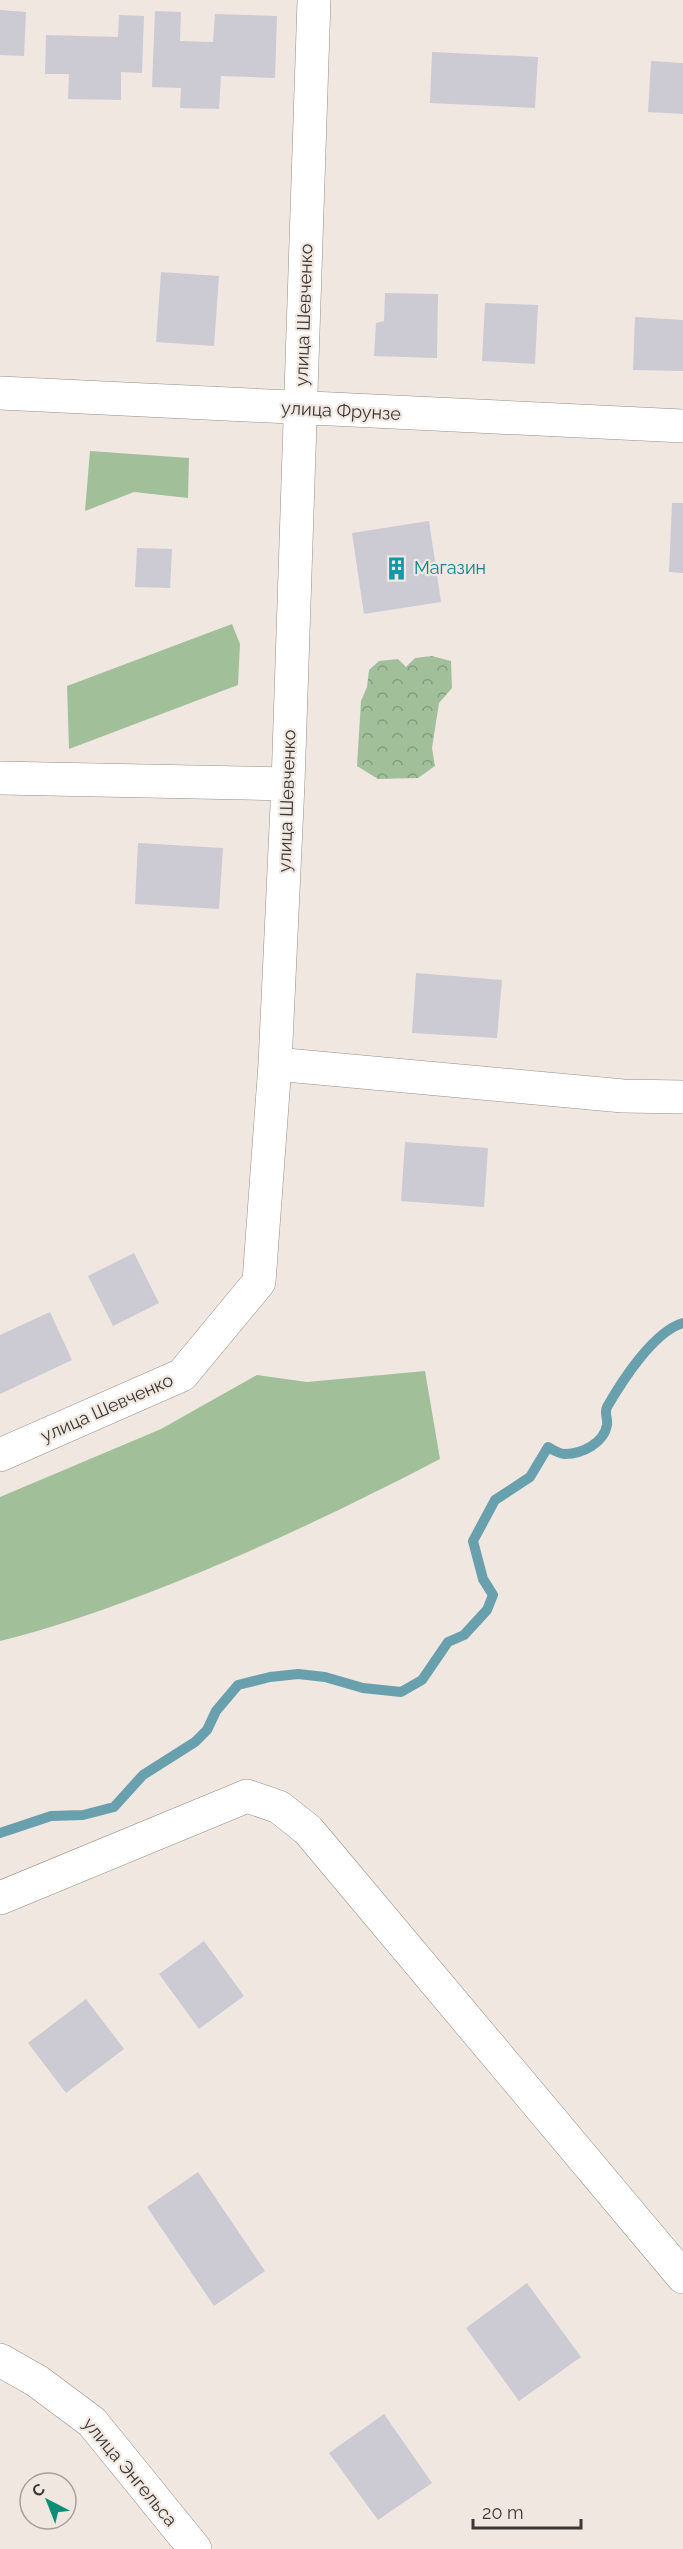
<svg xmlns="http://www.w3.org/2000/svg" width="683" height="2549" font-family="Raleway,sans-serif">
<style>
.forest{fill:url(#forest-crowns)}
.garden{fill:#a1c09a}
.lines{fill:none;stroke-linecap:round;stroke-linejoin:round}
.stream{stroke:#69a0ae;stroke-width:10}
.building{fill:#cccad3}
.minor-casing{stroke:#968e87;stroke-width:34}
.minor{stroke:#fff;stroke-width:33}
.labels{text-anchor:middle;stroke-width:4.5;stroke-linejoin:round;paint-order:stroke}
.street-label{font-size:18px;fill:#3a3734;stroke:#f0e7e0}
.culture-label{font-size:18px;fill:#0d838f;stroke:#f0e7e0;text-anchor:start}
</style>
<defs>
<pattern id="forest-crowns" width="20" height="18" patternUnits="userSpaceOnUse" patternTransform="scale(1.5)"><rect width="20" height="18" fill="#a1c09a"/><path d="M2 6a3 3 0 1 1 6 0M12 15a3 3 0 1 1 6 0" fill="none" stroke="#849d7e"/></pattern>
</defs>
<rect width="100%" height="100%" fill="#f0e7e0"/>
<path class="forest" d="M432,656L451,661L452,688L439,703L432,748L435,766L418,778L378,779L357,766L361,701L367,687L369,670L379,661L398,659L406,667L415,658Z"/>
<path class="garden" d="M90,451L189,458L188,498L134,492L85,511Z
M232,624L240,644L238,685L69,749L67,686Z
M425,1371L440,1459C344,1509 249,1554 148,1593C100,1611 50,1629 0,1641V1497L161,1429L257,1375L307,1382Z"/>
<g class="lines">
<path class="stream" d="M0,1833L51,1816L83,1815L114,1807L143,1775L195,1742L207,1730L216,1711L238,1685L270,1677L298,1674L325,1677L363,1688L401,1692L422,1680L448,1642L464,1635L487,1610L493,1595L483,1579L473,1541L495,1500L530,1477L548,1447C553,1450 560,1454 565,1454C582,1454 604,1443 607,1425C608,1418 604,1413 607,1407C622,1381 654,1331 683,1323"/>
</g>
<path class="building" d="M0,10L26,12L24,56L0,55Z
M155,11L181,12L180,41L213,42L215,14L277,16L275,78L221,76L219,109L180,108L181,88L152,87Z
M119,15L144,16L142,73L121,72V100L68,99L69,74H45L46,35L118,37Z
M432,52L538,57L535,108L430,103Z
M651,61L683,63V114L648,112Z
M161,272L219,276L214,346L156,342Z
M385,293L438,294L437,358L374,356L376,323L384,321Z
M485,303L538,305L535,364L482,361Z
M635,317L683,320V371L633,370Z
M672,503H683V573L669,572Z
M429,521L441,602L364,614L352,533Z
M137,548L172,549L170,588L135,587Z
M138,843L223,848L219,909L135,904Z
M416,973L502,980L497,1038L412,1033Z
M405,1142L488,1148L484,1207L401,1201Z
M134,1253L159,1303L113,1326L88,1276Z
M50,1312L72,1360L0,1394V1335Z
M204,1941L244,1996L199,2029L159,1974Z
M86,1999L124,2049L66,2093L28,2043Z
M198,2172L265,2271L214,2306L147,2207Z
M527,2283L581,2357L519,2401L466,2328Z
M384,2414L432,2483L378,2520L329,2453Z"/>
<g class="lines">
<defs>
<path id="minor" d="M0,393L683,426
M0,778L288,784
M275,1064L623,1096L683,1097
M0,1455L182,1375L259,1282L275,1064L288,784L314,0
M0,1898L247,1796L279,1807L308,1830L683,2277
M0,2360L37,2381L92,2422L195,2549"/>
</defs>
<use href="#minor" class="minor-casing"/>
<use href="#minor" class="minor"/>
</g>
<defs>
<symbol id="building-bare" viewBox="-9 -9 18 18"><path d="M-4-6H4V6H1V3H-1V6H-4ZM-2.5-4.3h1.7v1.8h-1.7ZM.8-4.3h1.7v1.8H.8ZM-2.5-1h1.7V.8h-1.7ZM.8-1h1.7V.8H.8Z" fill="#0f9aa8" stroke="#f0e7e0" stroke-width="2.5" paint-order="stroke"/></symbol>
</defs>
<g fill-rule="evenodd">
<use href="#building-bare" x="380" y="552" width="33" height="33"/>
</g>
<g class="labels">
<g class="street-label">
<text transform="translate(304 315) rotate(-88)" y="6">улица Шевченко</text>
<text transform="translate(341 411) rotate(3)" y="6">улица Фрунзе</text>
<text transform="translate(287 801) rotate(-88)" y="6">улица Шевченко</text>
<text transform="translate(107 1408) rotate(-24)" y="6">улица Шевченко</text>
<text transform="translate(130 2472) rotate(50)" y="6">улица Энгельса</text>
</g>
<g class="culture-label">
<text x="414" y="574">Магазин</text>
</g>
</g>
<g transform="translate(48 2501) rotate(318)"><circle r="28" fill="#f0e7e0" stroke="#a7a19b" stroke-width="1.5"/>
<path d="M0-4.5L10 22L0 15L-10 22Z" fill="#098f77"/>
<text y="-9" font-size="16" font-weight="bold" text-anchor="middle" fill="#3a3734">С</text>
</g>
<path d="M473 2519v9h108v-9" fill="none" stroke="#3a3734" stroke-width="3"/>
<text x="482" y="2519" font-size="18" fill="#3a3734" stroke="#f0e7e0" stroke-width="4.5" paint-order="stroke">20 m</text>
</svg>
